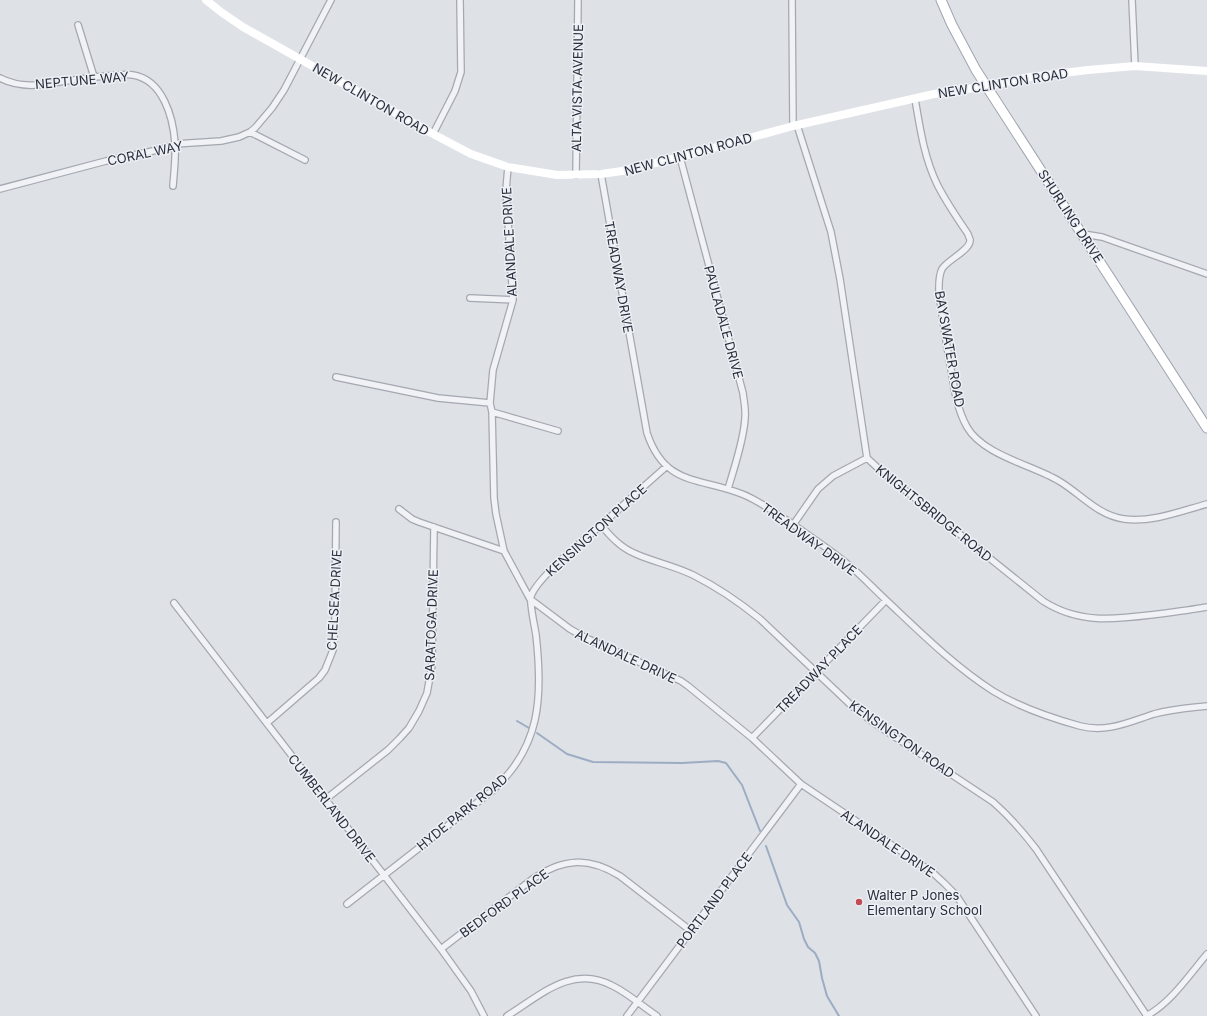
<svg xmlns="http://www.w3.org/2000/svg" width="1207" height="1016" font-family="Inter,sans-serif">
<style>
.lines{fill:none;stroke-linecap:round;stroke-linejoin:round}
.stream{stroke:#9cacc3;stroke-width:2}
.street-casing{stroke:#a4a8b0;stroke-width:8}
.primary-casing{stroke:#9fa5b1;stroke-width:11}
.street{stroke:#f1f2f5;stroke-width:5.5}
.secondary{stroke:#fff;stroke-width:8}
.primary{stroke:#fff;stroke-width:9}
.poi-dot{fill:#c14e57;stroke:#edf0f4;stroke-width:1.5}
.labels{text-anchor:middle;stroke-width:3;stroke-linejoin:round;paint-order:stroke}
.street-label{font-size:13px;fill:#292e3c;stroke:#edf0f4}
.poi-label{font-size:13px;fill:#292e3c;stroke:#edf0f4;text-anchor:start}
</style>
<rect width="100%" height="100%" fill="#dee1e6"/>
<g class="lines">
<path class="stream" d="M517,721L529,728
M537,733L567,754L593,762L682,763L718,761L726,763L742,785L760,831
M766,846L787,905L799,922L804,939L808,947L815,953L819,961L822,978L827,996L839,1016"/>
<defs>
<path id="street" d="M792,0L793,126
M1132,0L1135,66
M78,25L94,77
M0,78C21,89 43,85 66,81C83,78 100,76 118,75C122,75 128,74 133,75C163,80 173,117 175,143C176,157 174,172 173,186
M915,99C920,128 924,157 937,184C946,202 957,218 968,234C968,236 970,238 970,240C971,250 947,260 942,269C938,277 939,286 939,294C943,319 946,344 951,369C954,389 957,409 967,427C983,455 1032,465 1059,481C1081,494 1097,515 1124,519C1151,523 1181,511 1207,504
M797,125L831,232L840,279L867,458L880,470L1043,601C1080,625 1117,619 1159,614C1175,612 1191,610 1207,607
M250,132L305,160
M433,134L455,91L461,72L460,0
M680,157L743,393C744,402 746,410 745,418C744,440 734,468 728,489
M508,167L506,190L513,300L493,370L490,403L492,412L494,498L496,514L504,551L530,599L570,629L586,638L681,681L688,686L752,738L801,784L932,872L944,883L956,895L1036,1016
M601,174L647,433C665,487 700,477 742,494C760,501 775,513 791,523C811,537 832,551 850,566C863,577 874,589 887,601C920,632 954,666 993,691C1019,707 1051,718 1080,726C1107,733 1129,722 1154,714C1172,709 1189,708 1207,706
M576,175L578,0
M0,189L106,161L162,149L175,144L221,141L239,137L250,132L255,128L272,108L284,90L331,0
M1083,234L1102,237L1207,274
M470,298L513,300
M336,377L438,398L490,403
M492,412L558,431
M399,509L412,519L419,522L504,551
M601,525C611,537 621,548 636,554C654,562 675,566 693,575C717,587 739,602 760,619L853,707L877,725L993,802C1009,816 1023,832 1036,849L1147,1016
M793,525L818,489L833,476L867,458
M174,603L441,949L471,991L484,1016
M267,723L319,678L325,670L333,650L335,622L336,522
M752,738L886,600
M326,799L388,750L400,738L409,728L419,711L427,693L432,665L434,527
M347,904L492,791C541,747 543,697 536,635C535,628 529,601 531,596C538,577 582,541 599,527C621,507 644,486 667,466
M441,949L534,878C564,858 589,857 620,876L691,931
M507,1016C541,995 572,964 613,986C629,994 642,1006 657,1016
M627,1016L801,784
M1146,1016C1170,1004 1190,974 1207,954"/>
<path id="primary" d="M941,0L952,25L976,70L1207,428"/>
</defs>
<use href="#street" class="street-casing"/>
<use href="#primary" class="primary-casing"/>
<use href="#street" class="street"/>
<path class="secondary" d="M206,0L221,12L243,27L433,134L471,154L508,167L557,175L601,174L622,171L680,157L793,126L934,94L987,86L1030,77L1088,70L1135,66L1207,71"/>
<use href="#primary" class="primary"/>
</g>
<circle class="poi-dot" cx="859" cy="902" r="4"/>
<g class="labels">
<g class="street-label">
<text transform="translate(82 80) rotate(-5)" y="5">NEPTUNE WAY</text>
<text transform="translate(1003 83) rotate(-9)" y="5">NEW CLINTON ROAD</text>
<text transform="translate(577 88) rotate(-89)" y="5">ALTA VISTA AVENUE</text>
<text transform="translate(371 99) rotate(30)" y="5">NEW CLINTON ROAD</text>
<text transform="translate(145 153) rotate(-12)" y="5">CORAL WAY</text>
<text transform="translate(688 154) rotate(-15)" y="5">NEW CLINTON ROAD</text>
<text transform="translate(1071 216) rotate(57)" y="5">SHURLING DRIVE</text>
<text transform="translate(509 242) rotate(-93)" y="5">ALANDALE DRIVE</text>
<text transform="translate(619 277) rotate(80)" y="5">TREADWAY DRIVE</text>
<text transform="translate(724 322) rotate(75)" y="5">PAULADALE DRIVE</text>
<text transform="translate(950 349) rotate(80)" y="5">BAYSWATER ROAD</text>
<text transform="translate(934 513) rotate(39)" y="5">KNIGHTSBRIDGE ROAD</text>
<text transform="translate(596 530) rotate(-42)" y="5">KENSINGTON PLACE</text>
<text transform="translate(809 539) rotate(36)" y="5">TREADWAY DRIVE</text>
<text transform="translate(334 600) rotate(-87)" y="5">CHELSEA DRIVE</text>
<text transform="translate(431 625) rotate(-88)" y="5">SARATOGA DRIVE</text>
<text transform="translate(626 656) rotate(25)" y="5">ALANDALE DRIVE</text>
<text transform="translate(819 669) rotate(-46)" y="5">TREADWAY PLACE</text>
<text transform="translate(902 739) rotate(35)" y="5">KENSINGTON ROAD</text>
<text transform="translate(332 808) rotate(52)" y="5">CUMBERLAND DRIVE</text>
<text transform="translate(462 812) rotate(-39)" y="5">HYDE PARK ROAD</text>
<text transform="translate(888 843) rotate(34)" y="5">ALANDALE DRIVE</text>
<text transform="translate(714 900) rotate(-53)" y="5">PORTLAND PLACE</text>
<text transform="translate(504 903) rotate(-36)" y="5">BEDFORD PLACE</text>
</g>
<g class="poi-label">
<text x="867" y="900">Walter P Jones<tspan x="867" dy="15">Elementary School</tspan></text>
</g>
</g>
</svg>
